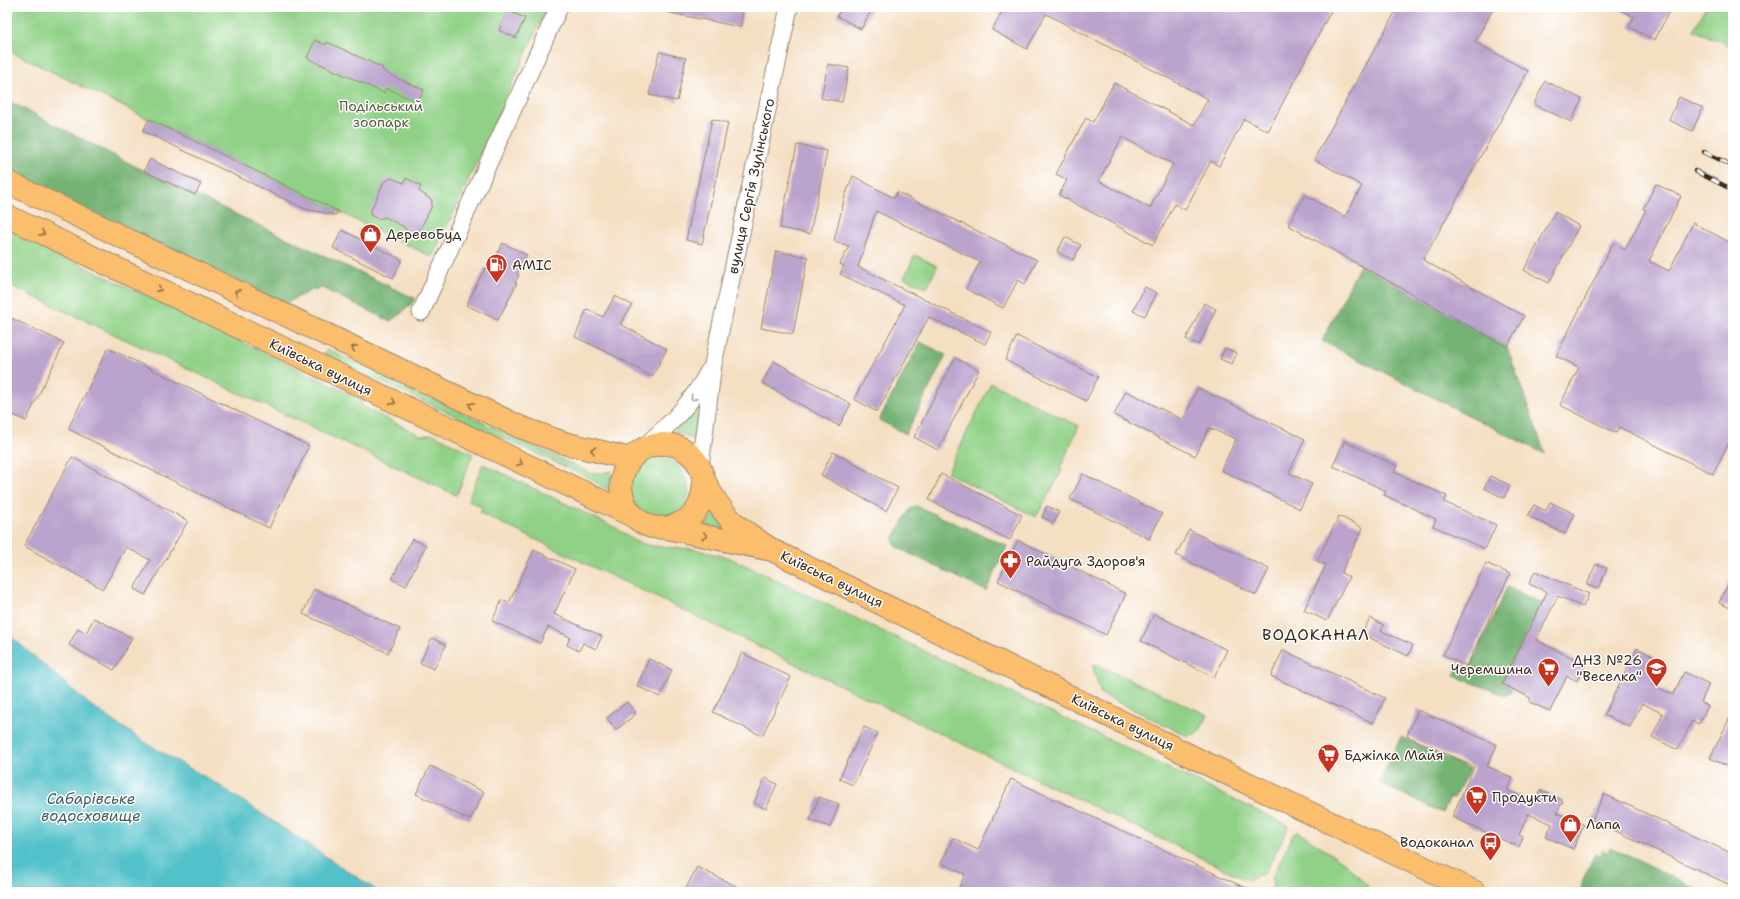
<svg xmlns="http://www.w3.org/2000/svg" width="1740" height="899" font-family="'Shantell Sans',sans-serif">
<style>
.green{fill:#91d187;stroke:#667e52}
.forest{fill:#74b374;stroke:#586e49}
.water{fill:#53c1c9;stroke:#477674}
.building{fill:#baa3cc;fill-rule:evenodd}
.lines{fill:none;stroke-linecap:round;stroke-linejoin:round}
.minor-casing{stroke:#988470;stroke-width:19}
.major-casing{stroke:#988470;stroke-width:24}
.minor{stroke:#fff;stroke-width:17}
.major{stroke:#fabe6d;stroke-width:22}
.rail-casing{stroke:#3b2a1e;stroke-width:4.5}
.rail{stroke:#fff;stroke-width:3;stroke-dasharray:9;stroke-linecap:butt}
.oneway{stroke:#916d42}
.oneway2{stroke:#a79f9a}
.labels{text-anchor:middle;stroke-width:3;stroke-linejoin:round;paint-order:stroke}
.park-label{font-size:14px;fill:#555c3e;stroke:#fff}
.street-label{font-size:14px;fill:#3b2a1e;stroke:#fff}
.poi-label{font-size:14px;fill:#3b2a1e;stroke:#fff;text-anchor:start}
.water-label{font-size:15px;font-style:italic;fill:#435f5a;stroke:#fff}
.quarter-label{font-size:16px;letter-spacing:1px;fill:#3b2a1e;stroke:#fff}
</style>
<rect width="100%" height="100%" fill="#fff"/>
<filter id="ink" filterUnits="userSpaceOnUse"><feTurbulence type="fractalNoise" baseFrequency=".025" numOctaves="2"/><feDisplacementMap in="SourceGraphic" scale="8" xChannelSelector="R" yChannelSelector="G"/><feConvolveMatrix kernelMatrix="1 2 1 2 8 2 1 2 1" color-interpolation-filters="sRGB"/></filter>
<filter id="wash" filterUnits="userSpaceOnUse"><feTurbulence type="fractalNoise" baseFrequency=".012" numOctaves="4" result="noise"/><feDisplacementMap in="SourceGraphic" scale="16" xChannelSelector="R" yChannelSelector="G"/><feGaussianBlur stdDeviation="0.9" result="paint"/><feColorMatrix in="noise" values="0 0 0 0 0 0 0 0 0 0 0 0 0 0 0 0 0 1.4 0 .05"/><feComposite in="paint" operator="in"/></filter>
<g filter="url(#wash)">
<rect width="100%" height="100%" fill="#f4dfc3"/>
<path class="green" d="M7,7H547L459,201L432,257L7,50Z
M1706,7H1733V47L1694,30Z
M7,229L359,398L363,407L422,436L433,434L473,454L458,492L456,495L7,284Z
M915,255L937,266L927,288L904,278Z
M326,350H329L593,474L612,471L610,491L589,478L326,356L325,353Z
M991,383L1079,426L1060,468L1062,471L1036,517L947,473Z
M705,401L697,441L675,431Z
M657,457C663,458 669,459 675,463C690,474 694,500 679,513C674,516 667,518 662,521L635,513L627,478L648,459Z
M483,464L618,529L634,541L651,546L694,549L730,558L1289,826L1265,873L1247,880L480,513L482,507L468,500Z
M714,513L733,533L704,527Z
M1095,664L1208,715L1199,732L1188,736L1101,694L1093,668Z
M1299,832L1345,863L1368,886L1366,892H1273L1272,878L1294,833Z"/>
<path class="forest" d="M7,100L144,171L416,299L402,313L390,321L322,288L312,290L284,304L7,171Z
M1360,265L1507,347L1545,454L1322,341Z
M920,342L946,355L906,434L879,420Z
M916,506L1007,546L986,591L896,547L893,539L910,509Z
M1507,587L1542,603L1502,684L1512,690L1505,695L1454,676L1459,665L1469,670Z
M1401,737L1470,769L1454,798L1450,797L1443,813L1379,783Z
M1610,847L1702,892H1584L1581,889L1583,879L1595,854L1600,857L1603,850L1607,853Z"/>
<path class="water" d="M7,633L90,705L149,745L217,784L379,892H16L7,886Z"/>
<g id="blocks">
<path class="building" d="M667,7H744L740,27L666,12Z
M841,7H873L861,29L837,16Z
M1004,7H1333L1268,131L1244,119L1219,166L1211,161L1185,210L1175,204L1153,245L1059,195L1067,180L1056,174L1086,118L1093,122L1114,83L1194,125L1208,99L1046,14L1027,49L992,30ZM1122,137L1173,164L1150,208L1099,181Z
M1398,7H1494L1475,42L1528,71L1423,260L1524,316L1507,347L1288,225L1305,195L1345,217L1362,186L1314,159Z
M1614,7H1671L1655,40L1629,27L1634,17Z
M508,11L525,18L516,38L499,30Z
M315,40L326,45L327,42L383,68L382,70L392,76L424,90L418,102L386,88L384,93L307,58Z
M659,52L686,58L677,101L649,95Z
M828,64L849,68L842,102L821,98Z
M1545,81L1582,99L1571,122L1534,104Z
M1679,97L1703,108L1692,131L1669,120Z
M149,119L338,211L336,215L305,209L143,131Z
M712,119L728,123L702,244L686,240Z
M797,145L827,151L810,234L780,228Z
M150,159L201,184L195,195L144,171Z
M853,176L894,198L897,192L1037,260L1025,284L1018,280L1003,308L966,289L980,262L876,211L858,267L991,332L985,344L929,317L877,412L854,399L905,305L840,274L844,266L840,264L849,246L834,241L845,196Z
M391,178L404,183L406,178L421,186L419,191L432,200L431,208L417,235L411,236L404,227L385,217L378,219L370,215L371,210L384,182Z
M1656,184L1681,196L1649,261L1669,271L1693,223L1733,244V444L1729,442L1713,474L1619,427L1616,433L1560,405L1579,367L1556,356L1613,243L1625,250L1646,210L1643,209Z
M1555,212L1579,226L1549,283L1524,270Z
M342,230L402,260L393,278L333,248Z
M1065,237L1081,245L1073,260L1057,252Z
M503,243L527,255L517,274L519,275L515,283H517L498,320L466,305L485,268L487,269L491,261L493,262Z
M776,251L808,257L793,334L761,328Z
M1145,287L1157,293L1145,316L1133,311Z
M615,296L632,305L620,324L667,349L652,377L617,357L575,337L587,309L603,317Z
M1204,303L1216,309L1199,345L1186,339Z
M7,316L64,343L26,421L7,412Z
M1017,336L1098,377L1086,401L1005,360Z
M108,348L309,446L269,528L68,429Z
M1225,348L1237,353L1232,364L1220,359Z
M955,358L979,370L938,450L914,437Z
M774,361L851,404L839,426L762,383Z
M1198,388L1305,439L1289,473L1312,484L1300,509L1221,470L1236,439L1209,428L1195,456L1114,415L1126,391L1183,420Z
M1344,441L1397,466L1394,472L1447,496L1444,502L1496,525L1485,549L1433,526L1436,519L1384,495L1386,491L1333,466Z
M833,452L898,488L886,511L821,475Z
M72,457L188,521L145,595L134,589L150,560L126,547L103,589L24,546Z
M941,474L1022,515L1010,540L929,500Z
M1083,474L1162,514L1149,539L1070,499Z
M1490,476L1510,485L1504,498L1484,488Z
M1550,502L1575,514L1565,534L1528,516L1534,505L1546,511Z
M1047,506L1059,512L1054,523L1042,517Z
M1339,516L1363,528L1341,573L1349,577L1327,621L1304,610L1326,565L1317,561Z
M1189,530L1269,569L1256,595L1176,555Z
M412,539L426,545L406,586L392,579Z
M1018,540L1126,594L1106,635L998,581Z
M534,550L575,569L554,614L602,636L596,649L583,643L579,651L567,645L570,637L548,627L540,643L492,621L502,600L509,603Z
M1486,563L1510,574L1467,666L1443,655Z
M1596,564L1607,568L1598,589L1587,585Z
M1535,571L1589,594L1583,607L1558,596L1536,640L1585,664L1577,681L1567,676L1550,711L1529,702L1531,698L1502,684L1547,592L1529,584Z
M1733,574V609L1719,603Z
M314,589L400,629L388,653L303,614Z
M1154,614L1227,650L1214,677L1141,641Z
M94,618L132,638L114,670L69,645L78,628L86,633Z
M1370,618L1384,625L1381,631L1413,645L1408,656L1362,634Z
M432,638L446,645L434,669L420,663Z
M1637,648L1663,661L1652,685L1673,695L1684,672L1709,684L1701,702L1708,706L1699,724L1692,721L1678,750L1652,737L1663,714L1642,703L1630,727L1604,715Z
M1283,650L1385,698L1373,723L1271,676Z
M742,653L791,677L762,736L713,712Z
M649,659L672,670L660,697L637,686Z
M627,702L636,714L616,730L607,718Z
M1418,710L1497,745L1487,766L1513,778L1507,790L1534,802L1540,790L1563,801L1557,813L1584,825L1573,849L1546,837L1552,824L1528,814L1519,835L1523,837L1519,847L1452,817L1474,767L1407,736Z
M1733,711V769L1710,758Z
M864,727L878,733L853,785L839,779Z
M430,766L484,792L470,820L416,794Z
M765,778L777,784L766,809L754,803Z
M1011,779L1226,879L1255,892H1216L1205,887L1203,892H957L965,874L941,863L953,838L978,850Z
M1604,794L1733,854V873L1728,884L1592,820Z
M819,797L839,804L830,827L810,820Z
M697,867L748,892H684Z"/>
</g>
</g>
<g filter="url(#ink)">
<use href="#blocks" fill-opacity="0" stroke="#988470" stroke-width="1"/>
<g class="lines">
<defs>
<path id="minor" d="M421,312L559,7
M642,449C671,423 690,406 709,371
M700,466L713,364L789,7"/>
<path id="major" d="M7,182L520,427L564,443L631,459
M7,216L635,517
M667,528C694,520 702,510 704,481
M772,550L667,528C661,527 654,528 649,526C600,505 621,435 673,445C683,447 696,457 700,468C702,472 703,477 705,482C712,496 721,510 733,522C744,532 759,541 772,550L1199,760L1475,892"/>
</defs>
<use href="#minor" class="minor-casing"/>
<use href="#major" class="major-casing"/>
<use href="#minor" class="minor"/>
<use href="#major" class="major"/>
<defs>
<path id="rail" d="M1704,152L1733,166
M1695,171L1733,190"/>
</defs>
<use href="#rail" class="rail-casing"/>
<use href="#rail" class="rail"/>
</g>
<defs><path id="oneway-chevron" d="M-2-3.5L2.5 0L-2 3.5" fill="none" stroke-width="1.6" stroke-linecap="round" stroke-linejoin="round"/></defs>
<g class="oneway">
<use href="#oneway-chevron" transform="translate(42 233) rotate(26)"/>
<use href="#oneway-chevron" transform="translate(159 289) rotate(26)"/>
<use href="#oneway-chevron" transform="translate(237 292) rotate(-154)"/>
<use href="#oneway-chevron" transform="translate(354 348) rotate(-154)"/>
<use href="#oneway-chevron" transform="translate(393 402) rotate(26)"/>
<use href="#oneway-chevron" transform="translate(471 405) rotate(-154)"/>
<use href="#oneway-chevron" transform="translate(593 450) rotate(-166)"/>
<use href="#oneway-chevron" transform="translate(520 463) rotate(25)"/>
<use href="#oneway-chevron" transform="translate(705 536) rotate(12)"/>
</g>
<use class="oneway2" href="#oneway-chevron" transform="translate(693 398) rotate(129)"/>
</g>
<defs>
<symbol id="shop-pin" viewBox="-11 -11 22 30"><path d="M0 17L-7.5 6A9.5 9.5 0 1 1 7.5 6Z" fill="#c8321e" stroke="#fff"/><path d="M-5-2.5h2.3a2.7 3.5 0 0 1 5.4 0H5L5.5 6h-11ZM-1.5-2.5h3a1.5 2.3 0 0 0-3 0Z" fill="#fff"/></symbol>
<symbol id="fuel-pin" viewBox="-11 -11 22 30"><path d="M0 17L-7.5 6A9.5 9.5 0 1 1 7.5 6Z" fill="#c8321e" stroke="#fff"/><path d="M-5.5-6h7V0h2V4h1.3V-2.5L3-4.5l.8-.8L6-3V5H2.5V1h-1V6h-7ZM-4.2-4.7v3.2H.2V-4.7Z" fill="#fff"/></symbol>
<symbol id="pharmacy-pin" viewBox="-11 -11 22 30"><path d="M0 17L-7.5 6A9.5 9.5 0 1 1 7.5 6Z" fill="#c8321e" stroke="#fff"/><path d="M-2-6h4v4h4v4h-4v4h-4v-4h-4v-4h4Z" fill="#fff"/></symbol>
<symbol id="school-pin" viewBox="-11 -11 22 30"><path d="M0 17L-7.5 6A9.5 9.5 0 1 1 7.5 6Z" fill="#c8321e" stroke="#fff"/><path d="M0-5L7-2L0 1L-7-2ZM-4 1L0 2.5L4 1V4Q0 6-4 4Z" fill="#fff"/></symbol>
<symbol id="supermarket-pin" viewBox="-11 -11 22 30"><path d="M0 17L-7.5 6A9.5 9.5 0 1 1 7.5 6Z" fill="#c8321e" stroke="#fff"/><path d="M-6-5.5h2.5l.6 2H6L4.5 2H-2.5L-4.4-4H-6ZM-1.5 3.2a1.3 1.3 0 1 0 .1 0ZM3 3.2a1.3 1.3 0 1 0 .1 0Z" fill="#fff"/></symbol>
<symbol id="bus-pin" viewBox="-11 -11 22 30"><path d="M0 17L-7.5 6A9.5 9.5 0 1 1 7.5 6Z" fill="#c8321e" stroke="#fff"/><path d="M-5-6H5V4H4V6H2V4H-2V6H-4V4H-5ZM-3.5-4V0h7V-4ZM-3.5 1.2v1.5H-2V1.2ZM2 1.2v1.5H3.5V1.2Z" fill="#fff"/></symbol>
</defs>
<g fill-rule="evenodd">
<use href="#shop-pin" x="358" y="222" width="25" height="34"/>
<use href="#fuel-pin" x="484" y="252" width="25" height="34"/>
<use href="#pharmacy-pin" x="998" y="548" width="25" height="34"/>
<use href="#school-pin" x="1644" y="656" width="25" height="34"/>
<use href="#supermarket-pin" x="1536" y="656" width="25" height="34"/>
<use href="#supermarket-pin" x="1316" y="742" width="25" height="34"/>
<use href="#supermarket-pin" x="1464" y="784" width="25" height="34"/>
<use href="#shop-pin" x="1558" y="812" width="25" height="34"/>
<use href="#bus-pin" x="1478" y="830" width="25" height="34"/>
</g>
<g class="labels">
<g class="park-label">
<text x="381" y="111">Подільський<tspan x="381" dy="16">зоопарк</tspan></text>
</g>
<g class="street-label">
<text transform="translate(751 186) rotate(-78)" y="5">вулиця Сергія Зулінського</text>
<text transform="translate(321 367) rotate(26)" y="5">Київська вулиця</text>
<text transform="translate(832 579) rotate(26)" y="5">Київська вулиця</text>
<text transform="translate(1123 722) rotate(26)" y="5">Київська вулиця</text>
</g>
<g class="poi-label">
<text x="386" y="239">ДеревоБуд</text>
<text x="512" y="270">АМІС</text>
<text x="1026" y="566">Райдуга Здоров'я</text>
<text x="1642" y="665" text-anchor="end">ДНЗ №26<tspan x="1642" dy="16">"Веселка"</tspan></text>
<text x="1532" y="674" text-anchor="end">Черемшина</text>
<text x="1344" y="760">Бджілка Майя</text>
<text x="1492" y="802">Продукти</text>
<text x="1586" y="829">Лапа</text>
<text x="1474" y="847" text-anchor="end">Водоканал</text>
</g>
<g class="water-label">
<text x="91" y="804">Сабарівське<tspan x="91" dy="17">водосховище</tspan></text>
</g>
<g class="quarter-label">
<text x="1316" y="640">ВОДОКАНАЛ</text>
</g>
</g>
<rect width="1740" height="899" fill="none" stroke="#fff" stroke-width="24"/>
</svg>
